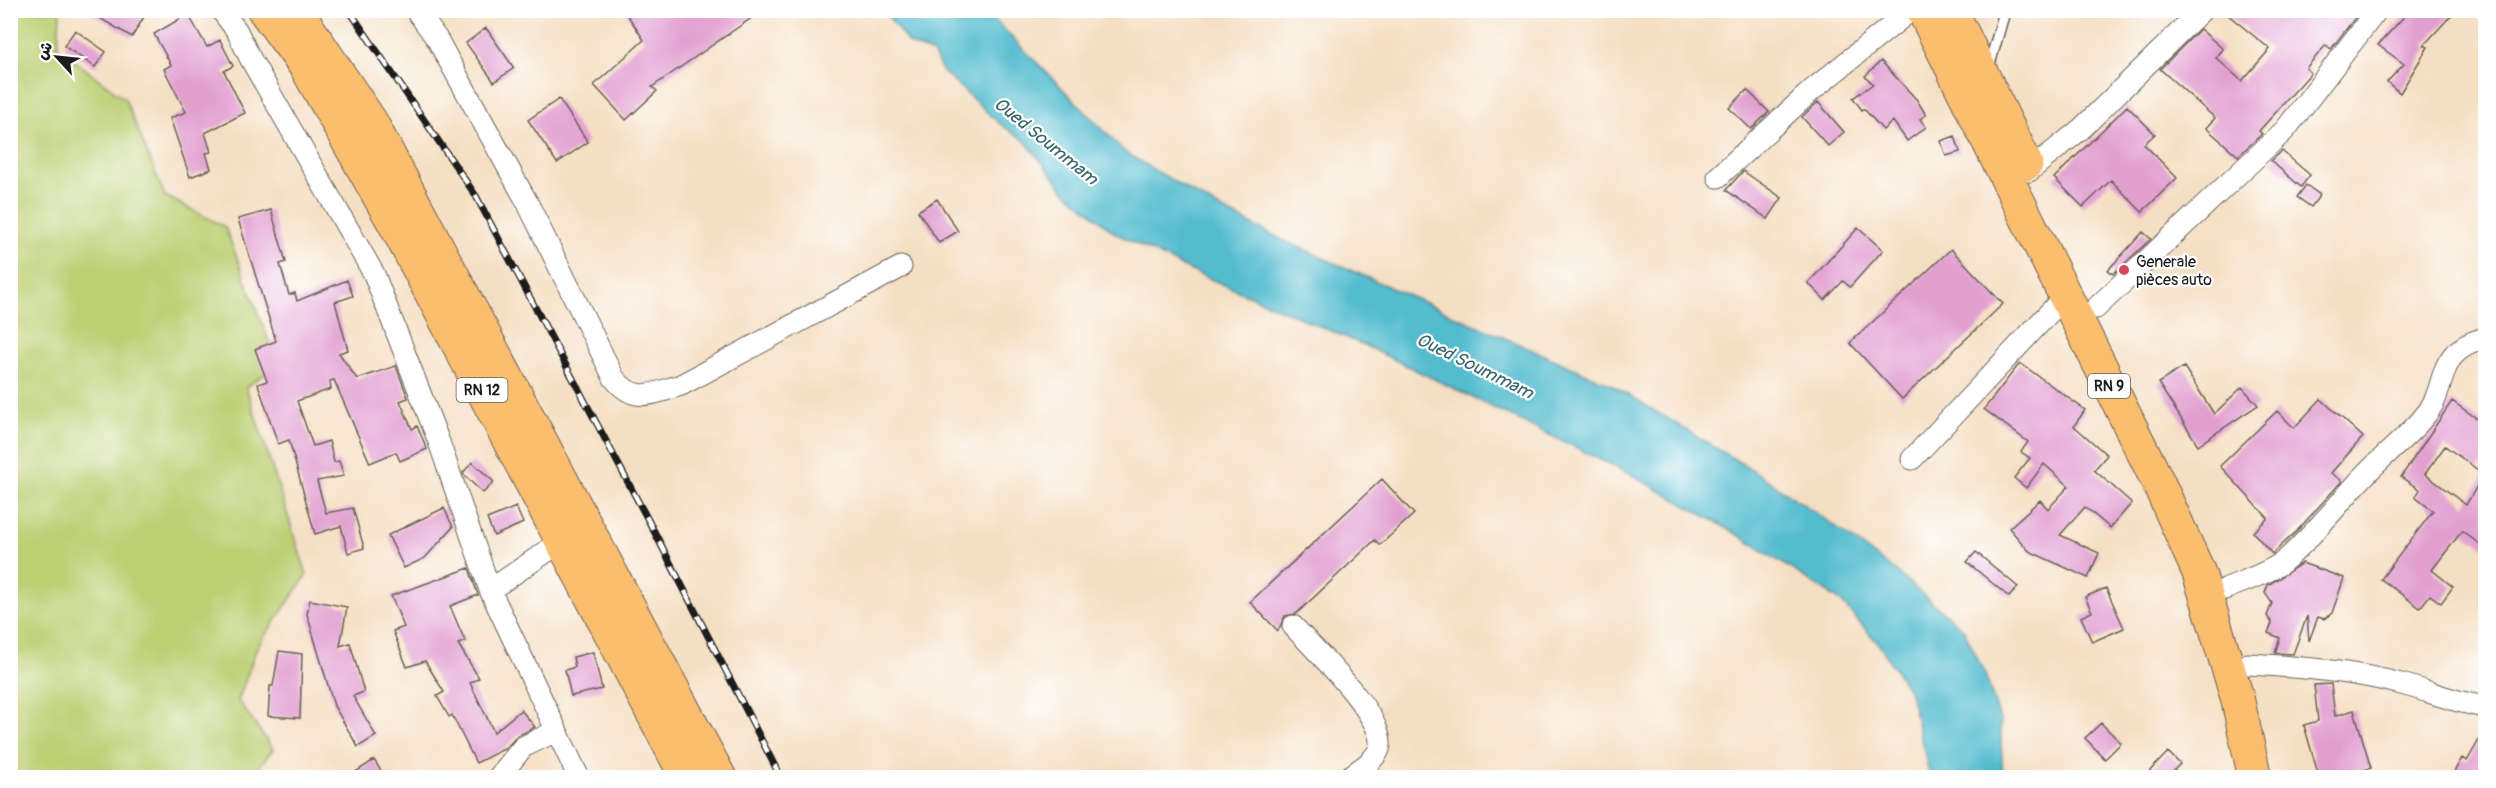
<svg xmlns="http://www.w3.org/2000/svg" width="2496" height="788" font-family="Pangolin,'Playpen Sans Arabic',sans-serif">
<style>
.green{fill:#bccf72;stroke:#6c7647;stroke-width:1.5}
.water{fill:#53bccf;stroke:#386c76;stroke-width:1.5}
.building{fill:#e2a0d1}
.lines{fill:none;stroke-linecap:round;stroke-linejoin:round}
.service-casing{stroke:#686056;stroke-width:13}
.minor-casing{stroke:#686056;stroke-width:23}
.trunk-casing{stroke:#686056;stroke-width:35}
.service{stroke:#fff;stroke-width:10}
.minor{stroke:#fff;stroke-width:21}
.trunk{stroke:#fbbd6e;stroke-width:33}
.rail-casing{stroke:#1c1c1c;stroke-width:7}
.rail{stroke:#fff;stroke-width:4.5;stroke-dasharray:14;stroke-linecap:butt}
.poi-dot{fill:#d1495b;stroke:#fff;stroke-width:2}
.labels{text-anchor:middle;stroke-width:4.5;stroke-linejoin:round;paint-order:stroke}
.shield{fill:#fff;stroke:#606060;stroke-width:1.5}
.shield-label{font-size:15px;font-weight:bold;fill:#1c1c1c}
.poi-label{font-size:16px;fill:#1c1c1c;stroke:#fff;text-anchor:start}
.water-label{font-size:18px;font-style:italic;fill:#35646d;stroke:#fff}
</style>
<rect width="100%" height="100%" fill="#fff"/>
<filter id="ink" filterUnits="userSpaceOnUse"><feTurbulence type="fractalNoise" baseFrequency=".0167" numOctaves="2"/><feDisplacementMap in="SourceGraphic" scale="12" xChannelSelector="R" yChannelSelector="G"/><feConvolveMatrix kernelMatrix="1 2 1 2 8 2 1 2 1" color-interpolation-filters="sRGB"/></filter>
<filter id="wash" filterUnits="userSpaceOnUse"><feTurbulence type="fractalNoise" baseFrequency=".008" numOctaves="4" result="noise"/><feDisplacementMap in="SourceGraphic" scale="24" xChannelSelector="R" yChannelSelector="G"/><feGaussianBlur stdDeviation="1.35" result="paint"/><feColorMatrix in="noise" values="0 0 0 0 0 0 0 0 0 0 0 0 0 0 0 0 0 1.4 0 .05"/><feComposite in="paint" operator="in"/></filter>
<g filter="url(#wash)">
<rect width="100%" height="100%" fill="#f5dfc3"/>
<path class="green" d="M10,11H60L58,48L125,99L165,196L225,227L278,365L246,387L307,575L257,647L238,701L273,749L252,777H11Z"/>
<path class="water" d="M884,11H986L1126,153L1217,207L1287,242L1612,385L1754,471L1825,519L1894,570L1964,630L1985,674L2000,719L2003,777H1930L1910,693L1878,643L1838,599L1735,533L1632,475L1368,347L1185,268L1115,233L1064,190L1025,141L1000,124L943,72L933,53L909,44Z"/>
<g id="blocks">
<path class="building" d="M86,10H148L132,37Z
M624,10H763L652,87L657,91L626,120L594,85L644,40Z
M2222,10H2361L2331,49L2326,45L2306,68L2311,73L2259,131L2262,134L2238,156L2206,128L2215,118L2160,69L2200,29L2223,49L2216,58L2242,81L2270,49Z
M2410,10H2456L2424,45L2428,47L2400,93L2387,82L2404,64L2378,45Z
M188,14L207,47L220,40L233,66L224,71L245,113L205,133L211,152L206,153L211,169L190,177L170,118L186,112L164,69L171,65L154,34Z
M486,28L514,68L494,82L466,43Z
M75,30L106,52L95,67L64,46Z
M1881,61L1917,100L1926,115L1920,119L1926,127L1907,141L1893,121L1883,130L1864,109L1862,110L1853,98L1873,84L1865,76Z
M1747,90L1769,112L1751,129L1729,108Z
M559,99L588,142L557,163L528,120Z
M1818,102L1844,132L1828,146L1802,117Z
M2127,106L2155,134L2144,144L2177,178L2142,212L2111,180L2083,207L2054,178Z
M1955,136L1960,152L1946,156L1941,141Z
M2282,151L2310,175L2301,187L2271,161Z
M1743,171L1782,198L1768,219L1726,190Z
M2306,185L2320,195L2311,207L2297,197Z
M937,199L958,231L939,243L918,211Z
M271,210L286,262L280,264L289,295L295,293L297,301L347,280L353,296L335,302L348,350L339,353L357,379L396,366L408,398L400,401L412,429L417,426L427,449L400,461L396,452L370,463L334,380L330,381L331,389L297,401L313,446L329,441L334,462L339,461L344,476L317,481L326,513L353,508L364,548L348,553L341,526L315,534L289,440L278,444L258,384L267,381L255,349L276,341L238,219Z
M1858,228L1883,250L1850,287L1843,281L1825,300L1808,283Z
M2143,232L2151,239L2113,274L2108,270Z
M1951,249L2003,304L1902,399L1850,343Z
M2020,363L2085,410L2074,426L2107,455L2094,470L2132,503L2110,528L2085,507L2060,535L2099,553L2088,578L2029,551L2009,528L2040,500L2048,509L2069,486L2044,464L2026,488L2014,478L2030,458L2021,452L2028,442L1984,409Z
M2184,367L2214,414L2242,387L2258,405L2198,445L2158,383Z
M2321,399L2363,437L2331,473L2342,481L2296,532L2272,554L2253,532L2268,518L2220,466L2277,411L2294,428Z
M2452,401L2486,425V459L2478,470L2445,446L2425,474L2466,505L2486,471V549L2462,531L2432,570L2453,587L2441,603L2430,595L2420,608L2381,579L2433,511L2415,497L2420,490L2401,477Z
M472,462L494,482L483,493L464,475L463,473Z
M1382,479L1414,514L1380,545L1375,540L1296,614L1285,616L1278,631L1250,602Z
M516,507L523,523L494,536L487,519Z
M444,508L453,527L425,558L404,568L388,535Z
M1976,552L2018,587L2009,597L1967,562Z
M2302,563L2344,578L2332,613L2324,619L2318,617L2309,641L2307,616L2293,654L2275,653L2280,638L2268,633L2272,623L2267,616L2272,603L2265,593L2268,585Z
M469,568L478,595L450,606L465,641L458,644L479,678L470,683L494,732L521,710L535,727L517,736L506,748L476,763L452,715L449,717L437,696L444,692L425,661L407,667L393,631L404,627L391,596Z
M2106,588L2124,628L2092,642L2081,617L2092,612L2085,597Z
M310,600L347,607L340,646L350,643L364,692L353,696L376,736L358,747L334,706L307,614Z
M279,651L302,654L300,718L268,716L270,686H273Z
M593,652L602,689L571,696L565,670L575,667L573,657Z
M2331,684L2335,716L2354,710L2371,768L2340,777H2319L2304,725L2318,721L2314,685Z
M2101,723L2121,743L2105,759L2085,738Z
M2486,728V777H2451L2462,758L2467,761Z
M2168,752L2180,764L2167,777H2144Z
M374,760L385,777H348Z"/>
</g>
</g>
<g filter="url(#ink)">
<use href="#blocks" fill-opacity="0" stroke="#686056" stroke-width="1.5"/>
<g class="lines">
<defs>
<path id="service" d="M1988,70L2005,10"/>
<path id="minor" d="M221,10L237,31L250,58L374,274L439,442L490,590L579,778
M416,10L437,39L527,202L614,378C635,405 654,393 681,385L901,267
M2029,171L2081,129L2202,10
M1718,177L1811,91L1911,10
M2096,308L2285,130L2377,10
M1912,459L2066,295
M2225,589C2243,581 2267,574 2283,562C2314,536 2339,502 2367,473C2385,454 2406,438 2423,418C2452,386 2430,352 2486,338
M490,590L562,541
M1293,626C1314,649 1383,715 1380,745C1378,760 1359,769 1348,778
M2248,664C2300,667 2354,671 2405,685C2431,692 2458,703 2486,707
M498,778L523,747L556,731"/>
<path id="trunk" d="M264,10L306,67L397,228L687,778
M296,10L371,122L720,778
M1923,10L2159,484L2199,573L2237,697L2255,778
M1951,10L2026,164"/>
</defs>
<use href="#service" class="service-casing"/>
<use href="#minor" class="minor-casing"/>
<use href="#trunk" class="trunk-casing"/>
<use href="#service" class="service"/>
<use href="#minor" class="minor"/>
<use href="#trunk" class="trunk"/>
<defs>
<path id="rail" d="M349,10L476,196L656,535L781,778"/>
</defs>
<use href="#rail" class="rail-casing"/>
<use href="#rail" class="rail"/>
</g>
</g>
<circle class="poi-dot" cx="2124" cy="270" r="6"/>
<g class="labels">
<g class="shield">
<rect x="2088" y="374" width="42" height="24" rx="4.5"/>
<rect x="456.5" y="378" width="51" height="24" rx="4.5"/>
</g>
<g class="shield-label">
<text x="2109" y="391">RN 9</text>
<text x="482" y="395">RN 12</text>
</g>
<g class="poi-label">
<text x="2136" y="267">Generale<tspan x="2136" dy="18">pièces auto</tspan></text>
</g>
<g class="water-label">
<text transform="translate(1046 141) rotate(39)" y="6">Oued Soummam</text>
<text transform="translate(1475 366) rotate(26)" y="6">Oued Soummam</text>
</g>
</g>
<rect width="2496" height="788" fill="none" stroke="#fff" stroke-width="36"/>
<g transform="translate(57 57) rotate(297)" stroke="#ffffff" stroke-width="4.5" paint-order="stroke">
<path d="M0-4.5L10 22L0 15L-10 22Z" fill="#1c1c1c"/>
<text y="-9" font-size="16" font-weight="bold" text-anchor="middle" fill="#1c1c1c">ش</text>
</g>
</svg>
